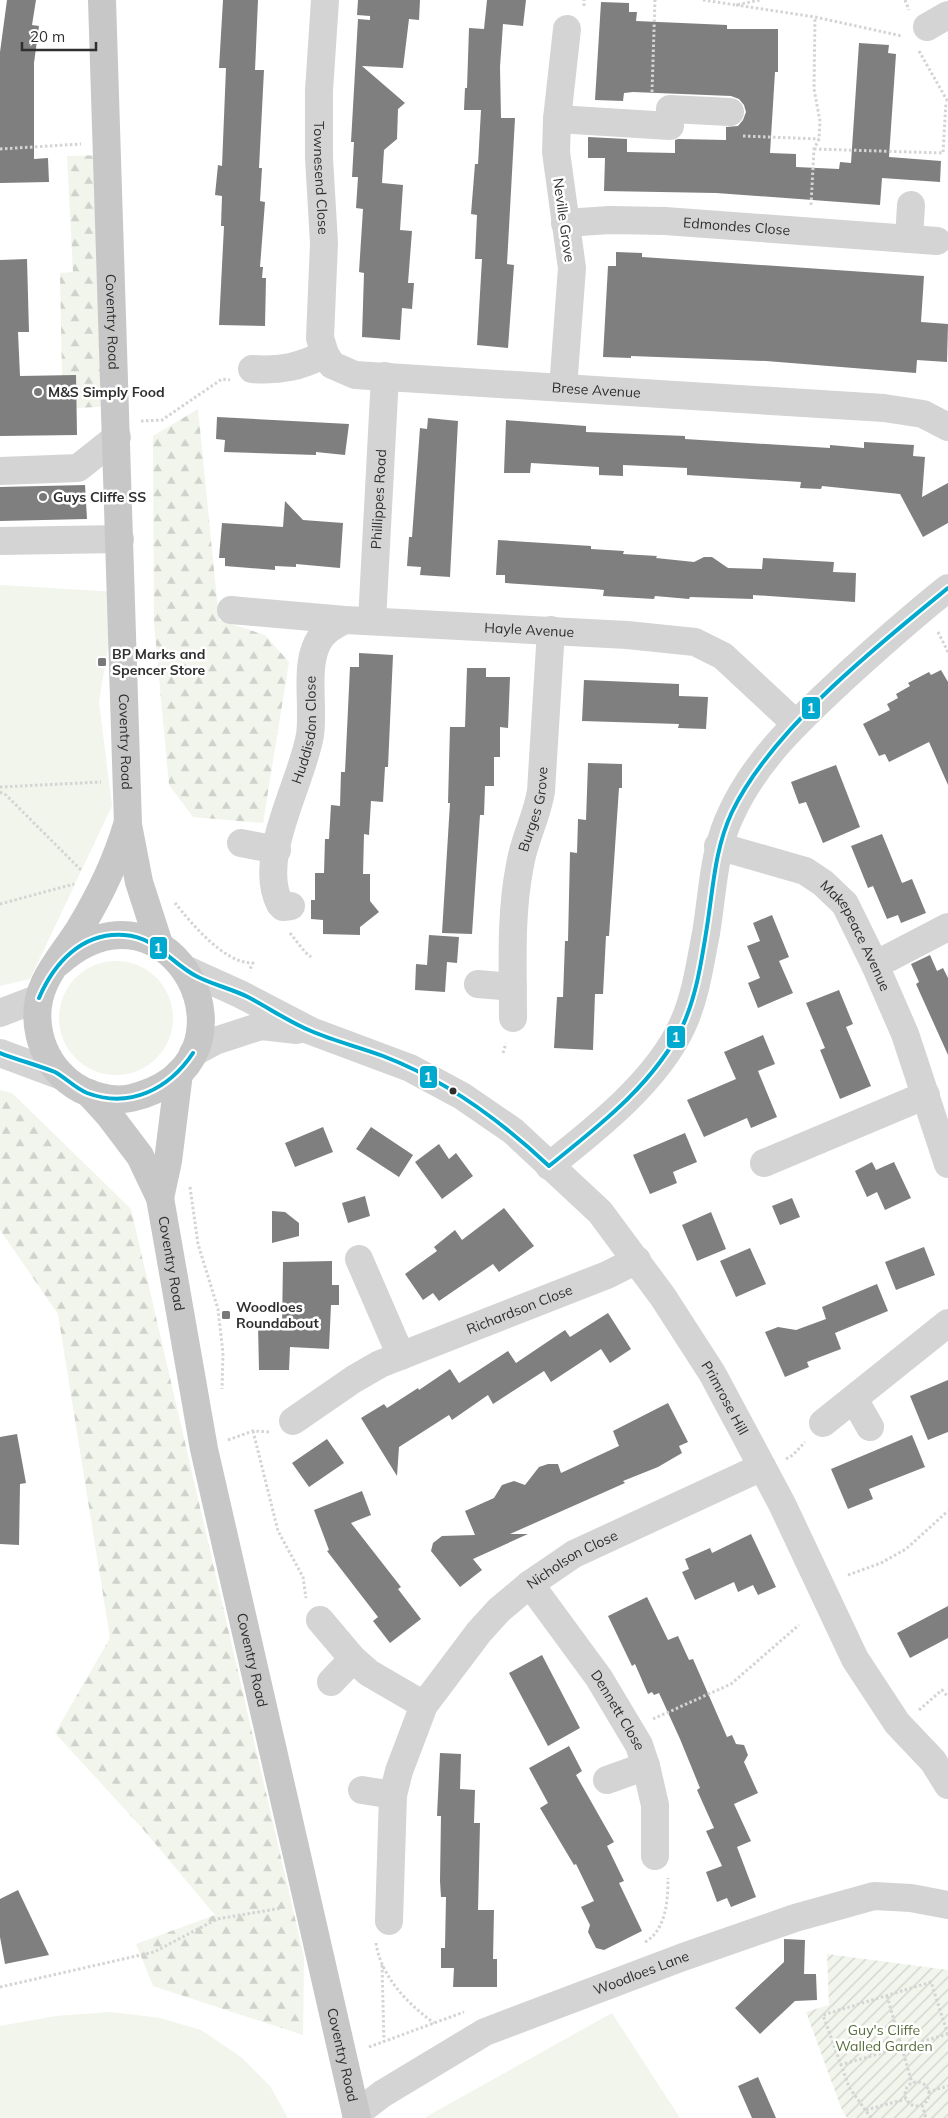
<svg xmlns="http://www.w3.org/2000/svg" width="948" height="2118" font-family="Mulish,sans-serif">
<style>
.grass{fill:#f1f5ec}
.forest{fill:url(#forest-firs)}
.garden{fill:url(#garden-furrows)}
.building{fill:#7f7f7f}
.lines{fill:none;stroke-linecap:round;stroke-linejoin:round}
.path{stroke:#d4d4d4;stroke-width:3;stroke-dasharray:2.5 2.5;stroke-linecap:butt}
.minor{stroke:#d4d4d4;stroke-width:28}
.major{stroke:#c7c7c7;stroke-width:28}
.bus-1-casing{stroke:#fff;stroke-width:8}
.bus-1{stroke:#00a9ce;stroke-width:4}
.poi-dot{fill:#787878;stroke:#fff;stroke-width:2}
.bus-dot{fill:#2f2f2f;stroke:#fff;stroke-width:2}
.labels{text-anchor:middle;stroke-width:5;stroke-linejoin:round;paint-order:stroke}
.street-label{font-size:14px;fill:#2f2f2f;stroke:#fff}
.poi-label{font-size:14px;font-weight:bold;fill:#2f2f2f;stroke:#fff;text-anchor:start}
.park-label{font-size:14px;fill:#566c3b;stroke:#fff}
.line-badge{stroke:#fff;stroke-width:2}
.badge-label{font-size:14px;text-anchor:middle;font-weight:bold;fill:#fff}
</style>
<defs>
<pattern id="forest-firs" width="22" height="20" patternUnits="userSpaceOnUse" patternTransform="scale(1.25)"><rect width="22" height="20" fill="#f1f5ec"/><path d="M5 1l3.5 6h-7zM16 11l3.5 6h-7z" fill="#cfd2cb"/></pattern>
<pattern id="garden-furrows" width="10" height="10" patternUnits="userSpaceOnUse" patternTransform="scale(1.25)"><rect width="10" height="10" fill="#f1f5ec"/><path d="M-1 1l2-2M0 10L10 0M9 11l2-2" fill="none" stroke="#cfd2cb"/></pattern>
</defs>
<rect width="100%" height="100%" fill="#fff"/>
<path class="grass" d="M0,585L117,592L99,702L112,806L30,979L0,986Z
M59 1018a57 57 0 1 1 114 0a57 57 0 1 1-114 0Z
M111,2012L160,2018L201,2030L241,2057L270,2086L288,2118H0V2026L56,2016Z
M612,2013L680,2118H424Z"/>
<path class="forest" d="M107,155L116,406L76,408L62,376L60,273L73,272L67,156Z
M198,409L219,620L265,635L289,662L263,823L193,817L169,785L154,623L153,436Z
M0,1090L12,1093L131,1209L304,1957L303,2035L153,1986L136,1944L215,1915L142,1828L55,1733L110,1638L58,1314L0,1230Z"/>
<path class="garden" d="M827,1954L948,1970V2118H847L842,2110L806,2012L829,2005Z"/>
<path class="building" d="M7,0H36L32,25L39,26L34,63V159L48,158L49,182L0,183V52Z
M223,0H258L255,70H264L259,168H262L260,201L265,202L260,267H263L262,278H266L265,326L219,325L224,226H221L222,196L215,195L218,165L222,166L226,68H219Z
M358,0H420L419,20L409,19L403,68L362,66L405,103L398,109L397,139L384,150L382,183L403,185L400,230L412,231L408,283H414L412,309L402,308L400,340L362,337L364,273L359,272L363,209L356,208L358,177H352L354,142H351L358,19L370,20V16L357,15Z
M487,0H526L523,26L503,24L500,67L501,118H515L507,264L514,265L508,348L477,345L482,259H475L477,215L471,214L475,164H478L481,110H464L465,88H467L469,28L484,29Z
M601,2L629,3V12H637L636,21L727,25V29H778V72H775L770,153L796,154V167L839,169L840,162L851,163L859,43L889,45L888,53L896,54L889,157L941,161L940,182L882,178L880,205L716,193L604,191L605,158H588V137L627,139V152L675,153V140L678,139L726,140V127L738,126L743,120L746,112L744,105L739,99L731,96L633,92L624,93L623,101L595,100Z
M616,252L642,253V257L924,276L921,322L948,324L947,362L917,360L916,373L766,361L631,356V358L603,357L608,266H616Z
M27,259L29,332H18L20,376L76,375L77,435L0,436V260Z
M217,417L349,424L345,455L316,452V455L224,452L225,440L216,439Z
M428,418L458,421L450,577L420,575L421,567L407,566L409,537H412L420,428L427,429Z
M506,420L586,426V432L685,436V439L830,448V445L864,448V442L914,445L913,456L925,457L922,497L948,483V523L923,537L900,494L822,486L821,489L800,488L801,482L687,475V468L623,465V476L599,475V467L531,463L530,473H504Z
M85,485L87,519L0,521V487Z
M285,501L303,520L343,523L340,568L296,564V567L275,566V570L225,566V558H219L222,523L283,527Z
M498,540L591,546V549L624,551L623,554L657,556L656,558L694,562L704,557H712L728,568L762,569L763,558L834,562L833,572L856,573L855,602L753,595V599L690,597L689,599L655,596L654,599L603,596L604,590L594,589L505,583V575H496Z
M359,653L393,655L388,767H385L383,802L371,801L369,835L364,834L363,874H370V901L379,912L360,927V935L323,934V920L311,919V900H315V873H324L325,839H329L331,805L340,806L341,772H345L350,667H359Z
M467,668H486V677H510L508,728L500,727V757H494V786H485L484,815H480L472,934L442,933L450,803H448L450,727H465Z
M941,670L948,682V785L929,742L889,762L885,754L879,756L863,724L890,710L887,704L898,698L896,694L910,686L908,683L929,672L931,675Z
M584,680L679,684V696L708,697L706,729L678,728L679,724L582,721Z
M588,763L622,764V788H619L609,936H606L603,994H595L593,1050L554,1048L557,997H563L565,941H568L570,852L577,853L578,819L586,820Z
M836,765L860,827L823,843L806,802L799,804L791,782Z
M882,834L902,883L912,879L926,913L901,923L898,915L887,919L873,886L868,888L851,846Z
M772,915L789,957L779,961L793,993L758,1008L748,983L760,978L747,946L760,941L753,923Z
M429,935L459,937L457,963L447,962L445,992L415,990L416,964L427,965Z
M930,955L937,971L943,968L948,978V1055L916,984L919,982L911,964Z
M839,990L853,1024L846,1027L871,1086L840,1099L820,1050L825,1048L806,1003Z
M763,1035L775,1064L758,1071L777,1117L751,1128L747,1118L704,1137L687,1100L736,1079L724,1052Z
M323,1127L333,1152L295,1167L285,1143Z
M371,1127L413,1155L399,1177L356,1149Z
M685,1133L697,1162L673,1172L677,1183L650,1194L633,1155Z
M439,1144L449,1159L456,1153L473,1176L442,1199L415,1162Z
M872,1162L876,1170L894,1162L911,1198L885,1210L877,1192L867,1197L855,1171Z
M365,1196L370,1216L348,1223L342,1203Z
M792,1198L800,1217L780,1225L772,1206Z
M504,1208L534,1246L499,1272L493,1264L439,1301L433,1293L423,1300L405,1274L437,1251L434,1247L455,1230L462,1240Z
M272,1211L285,1212L299,1223V1236L272,1243Z
M711,1212L726,1249L697,1261L682,1225Z
M924,1247L935,1275L896,1290L885,1262Z
M750,1248L766,1284L736,1297L720,1261Z
M332,1261V1285H339V1305H331L329,1349L290,1347L289,1370H259L258,1325L282,1326L283,1262Z
M877,1284L888,1311L835,1333L841,1349L807,1362L809,1367L785,1377L765,1332L778,1327L796,1330L826,1319L822,1307Z
M608,1313L631,1349L610,1363L601,1349L551,1382L544,1371L493,1404L488,1395L452,1420L449,1415L399,1447L397,1476L361,1418L384,1404L387,1408L418,1388L419,1390L450,1369L459,1383L508,1351L516,1363L565,1330L570,1337Z
M948,1380V1432L928,1440L910,1396Z
M668,1403L688,1442L679,1446L682,1453L658,1467L623,1481L625,1483L510,1534H528L473,1559L482,1570L460,1587L431,1551L433,1543L442,1536L475,1535L465,1511L494,1498L502,1485L514,1481L525,1485L539,1467L548,1464H558L561,1473L619,1446L613,1431Z
M17,1434L26,1483L20,1484L19,1545L0,1544V1437Z
M912,1435L925,1467L869,1489L873,1499L848,1509L831,1469Z
M327,1439L344,1463L309,1487L292,1463Z
M362,1491L371,1515L351,1523L401,1587L398,1589L421,1619L390,1643L373,1621L378,1617L327,1551L329,1550L314,1510Z
M751,1534L776,1587L758,1595L753,1585L738,1592L734,1582L695,1600L682,1572L689,1569L685,1559L710,1548L712,1553Z
M647,1597L668,1640L678,1636L689,1660L693,1659L727,1737L732,1735L736,1744L744,1745L748,1755L744,1762L758,1793L734,1804L751,1841L737,1847L756,1897L731,1907L727,1898L717,1902L706,1872L722,1866L706,1831L714,1828L697,1790L700,1788L680,1739L659,1693L654,1695L652,1692L648,1694L635,1664L632,1666L608,1616Z
M948,1606V1638L910,1658L897,1633Z
M542,1655L580,1728L548,1746L509,1673Z
M569,1746L582,1771L576,1775L614,1842L607,1846L624,1881L619,1883L642,1931L604,1950L596,1948L588,1932L590,1925L581,1907L594,1901L576,1864L574,1865L540,1808L548,1803L529,1768Z
M440,1753L461,1754L460,1789L475,1790L474,1823H480L478,1910H494L493,1959H497V1987H453L454,1968H441V1948H445L446,1897H441L440,1881L441,1816H437Z
M18,1890L49,1955L5,1964L0,1937V1899Z
M784,1939L805,1940L804,1974H816L817,2000L795,2001L760,2034L735,2008L784,1962Z
M758,2077L776,2118H752L738,2086Z"/>
<g class="lines">
<path class="path" d="M703,0L736,5L760,0
M905,0L909,10
M736,5L815,17L902,36
M584,6V0
M919,51L948,102
M652,92L655,0
M743,136L819,139
M0,149L81,144
M814,149L943,153L946,102
M811,205L814,149L819,139L820,121L814,89L815,17
M141,421L162,420L222,379L230,380
M938,632L948,652
M0,787L101,782
M0,792L6,795L82,871
M175,903C192,924 225,964 253,963L249,971
M0,904L74,884
M290,933L305,952L311,957
M503,1053L506,1043
M190,1187L198,1244L218,1309L223,1353L222,1389
M253,1431L278,1531L303,1577L306,1598
M228,1440L253,1431L271,1432
M786,1459L793,1455L805,1442
M848,1575L881,1563L906,1549L948,1511
M919,1710L942,1690L948,1697
M653,1719L731,1684L799,1625
M645,1942C666,1930 668,1901 668,1878
M376,1943C381,1977 408,2004 434,2023
M382,1965L384,2042
M0,1987L154,1952L217,1919L282,1908
M887,1996L912,2083
M369,2047L464,2012
M840,2065L948,2034
M905 2094a12 12 0 1 1 24 0a12 12 0 1 1-24 0Z
M928,2092L948,2086
M922,2105L926,2118
M866,2110L906,2099
M871,2118L849,2087L823,2015L931,1982L948,2035"/>
<g class="minor">
<path id="s1" d="M325,0L319,91V158L324,243L320,338L325,354L332,365L355,375L884,408L923,414L948,427"/>
<path d="M927,27L948,15"/>
<path d="M557,119L670,126V109L730,112"/>
<path id="s2" d="M565,223L610,220L665,221L937,241"/>
<path d="M909,239L911,205"/>
<path d="M252,369C280,371 300,367 325,354"/>
<path d="M563,388L572,268L556,152L557,119L567,29"/>
<path d="M0,471L78,468L117,437"/>
<path d="M0,541L120,539"/>
<path id="s3" d="M231,610L345,620L627,635L695,642L723,656L796,724"/>
<path id="s4" d="M372,621L385,376"/>
<path d="M241,843L277,850"/>
<path id="s5" d="M718,846L805,871L823,883L845,904L875,965L905,1034L948,1164"/>
<path id="s6" d="M291,906L283,907L280,904C256,858 302,783 310,735C314,708 305,668 317,644C323,631 333,626 345,620"/>
<path d="M875,965L948,927"/>
<path id="s7" d="M187,970L240,994L311,1031L410,1068L462,1096L513,1131L600,1212L663,1297L712,1373L782,1504L855,1659L897,1723L933,1761L948,1785"/>
<path d="M478,984L513,987"/>
<path d="M0,1013L39,998"/>
<path id="s8" d="M513,1018C513,967 510,915 520,865C524,839 537,817 541,791L551,630"/>
<path d="M0,1053L62,1076"/>
<path d="M193,1053L215,1041L261,1026L297,1030"/>
<path d="M764,1163L926,1095"/>
<path d="M549,1166C597,1128 658,1080 683,1024C696,995 700,964 706,933C713,892 713,850 732,812C757,758 802,717 845,677C879,646 913,616 948,588"/>
<path d="M359,1259L401,1356"/>
<path d="M854,1399L870,1427"/>
<path id="s9" d="M293,1421L354,1379L380,1364L607,1275L637,1260"/>
<path d="M823,1423L948,1323"/>
<path id="s10" d="M530,1584L599,1678L639,1745L646,1766L655,1805V1856"/>
<path d="M320,1620L353,1659L369,1673L424,1705"/>
<path d="M331,1682L353,1659"/>
<path d="M607,1780L646,1766"/>
<path d="M362,1790L393,1795"/>
<path id="s11" d="M389,1921L393,1795L399,1771L424,1705L479,1632L499,1610L530,1584L574,1554L762,1467"/>
<path id="s12" d="M356,2114L382,2094L485,2032L683,1957L795,1918L874,1896L911,1898L948,1905"/>
</g>
<g class="major">
<path id="s13" d="M102,0L128,825L139,882L160,947"/>
<path d="M58,963C171,862 274,1064 131,1098C110,1103 84,1094 68,1081C39,1057 29,1016 45,982C54,963 69,946 80,928C100,895 116,862 127,825"/>
<path id="s14" d="M89,1093L109,1115L140,1156L160,1198L204,1449L357,2118"/>
<path d="M160,1198L168,1161L179,1073"/>
</g>
<defs>
<path id="bus-1" d="M39,998C54,963 82,932 124,935C157,937 171,964 198,977C214,985 232,989 248,997C269,1008 289,1022 311,1031C334,1041 359,1047 383,1056C446,1080 500,1120 549,1166
M0,1053C18,1060 37,1065 55,1072C66,1078 75,1088 87,1093C130,1109 169,1089 193,1053
M549,1166C599,1126 654,1084 683,1025C696,996 701,964 706,933C713,892 714,850 732,812C772,729 877,646 948,588"/>
</defs>
<use href="#bus-1" class="bus-1-casing"/>
<use href="#bus-1" class="bus-1"/>
</g>
<g class="poi-dot">
<circle cx="38" cy="392" r="5"/>
<circle cx="43" cy="497" r="5"/>
<rect x="97" y="657" width="10" height="10" rx="2.5"/>
<rect x="221" y="1310" width="10" height="10" rx="2.5"/>
</g>
<circle class="bus-dot" cx="453" cy="1091" r="4.5"/>
<g class="labels">
<g class="street-label">
<text dy="5" stroke="none"><textPath href="#s1" startOffset="178">Townesend Close</textPath></text>
<text transform="translate(564 220) rotate(82)" y="5">Neville Grove</text>
<text dy="5" stroke="none"><textPath href="#s2" startOffset="172">Edmondes Close</textPath></text>
<text dy="5" stroke="none"><textPath href="#s13" startOffset="322">Coventry Road</textPath></text>
<text dy="5" stroke="none"><textPath href="#s1" startOffset="635">Brese Avenue</textPath></text>
<text dy="5" stroke="none"><textPath href="#s4" startOffset="122">Phillippes Road</textPath></text>
<text dy="5" stroke="none"><textPath href="#s3" startOffset="299">Hayle Avenue</textPath></text>
<text dy="5" stroke="none"><textPath href="#s6" startOffset="192">Huddisdon Close</textPath></text>
<text dy="5" stroke="none"><textPath href="#s13" startOffset="742">Coventry Road</textPath></text>
<text dy="5" stroke="none"><textPath href="#s8" startOffset="211">Burges Grove</textPath></text>
<text dy="5" stroke="none"><textPath href="#s5" startOffset="175">Makepeace Avenue</textPath></text>
<text dy="5" stroke="none"><textPath href="#s14" startOffset="194">Coventry Road</textPath></text>
<text dy="5" stroke="none"><textPath href="#s9" startOffset="254">Richardson Close</textPath></text>
<text dy="5" stroke="none"><textPath href="#s7" startOffset="708">Primrose Hill</textPath></text>
<text dy="5" stroke="none"><textPath href="#s11" startOffset="432">Nicholson Close</textPath></text>
<text dy="5" stroke="none"><textPath href="#s14" startOffset="599">Coventry Road</textPath></text>
<text dy="5" stroke="none"><textPath href="#s10" startOffset="154">Dennett Close</textPath></text>
<text dy="5" stroke="none"><textPath href="#s12" startOffset="320">Woodloes Lane</textPath></text>
<text dy="5" stroke="none"><textPath href="#s14" startOffset="1004">Coventry Road</textPath></text>
</g>
<g class="poi-label">
<text x="48" y="397">M&amp;S Simply Food</text>
<text x="53" y="502">Guys Cliffe SS</text>
<text x="112" y="659">BP Marks and<tspan x="112" dy="16">Spencer Store</tspan></text>
<text x="236" y="1312">Woodloes<tspan x="236" dy="16">Roundabout</tspan></text>
</g>
<g class="park-label">
<text x="884" y="2035">Guy's Cliffe<tspan x="884" dy="16">Walled Garden</tspan></text>
</g>
</g>
<g class="line-badge">
<rect x="801" y="696" width="20" height="24" rx="5" fill="#00a9ce"/>
<rect x="149" y="936" width="19" height="24" rx="5" fill="#00a9ce"/>
<rect x="666" y="1025" width="20" height="24" rx="5" fill="#00a9ce"/>
<rect x="419" y="1065" width="19" height="24" rx="5" fill="#00a9ce"/>
</g>
<g class="badge-label">
<text x="811" y="713">1</text>
<text x="158" y="953">1</text>
<text x="676" y="1042">1</text>
<text x="428" y="1082">1</text>
</g>
<path d="M22 42v8h74v-8" fill="none" stroke="#2f2f2f" stroke-width="2.5"/>
<text x="30" y="42" font-size="15" fill="#2f2f2f" stroke="#ffffff" stroke-width="4" paint-order="stroke">20 m</text>
</svg>
